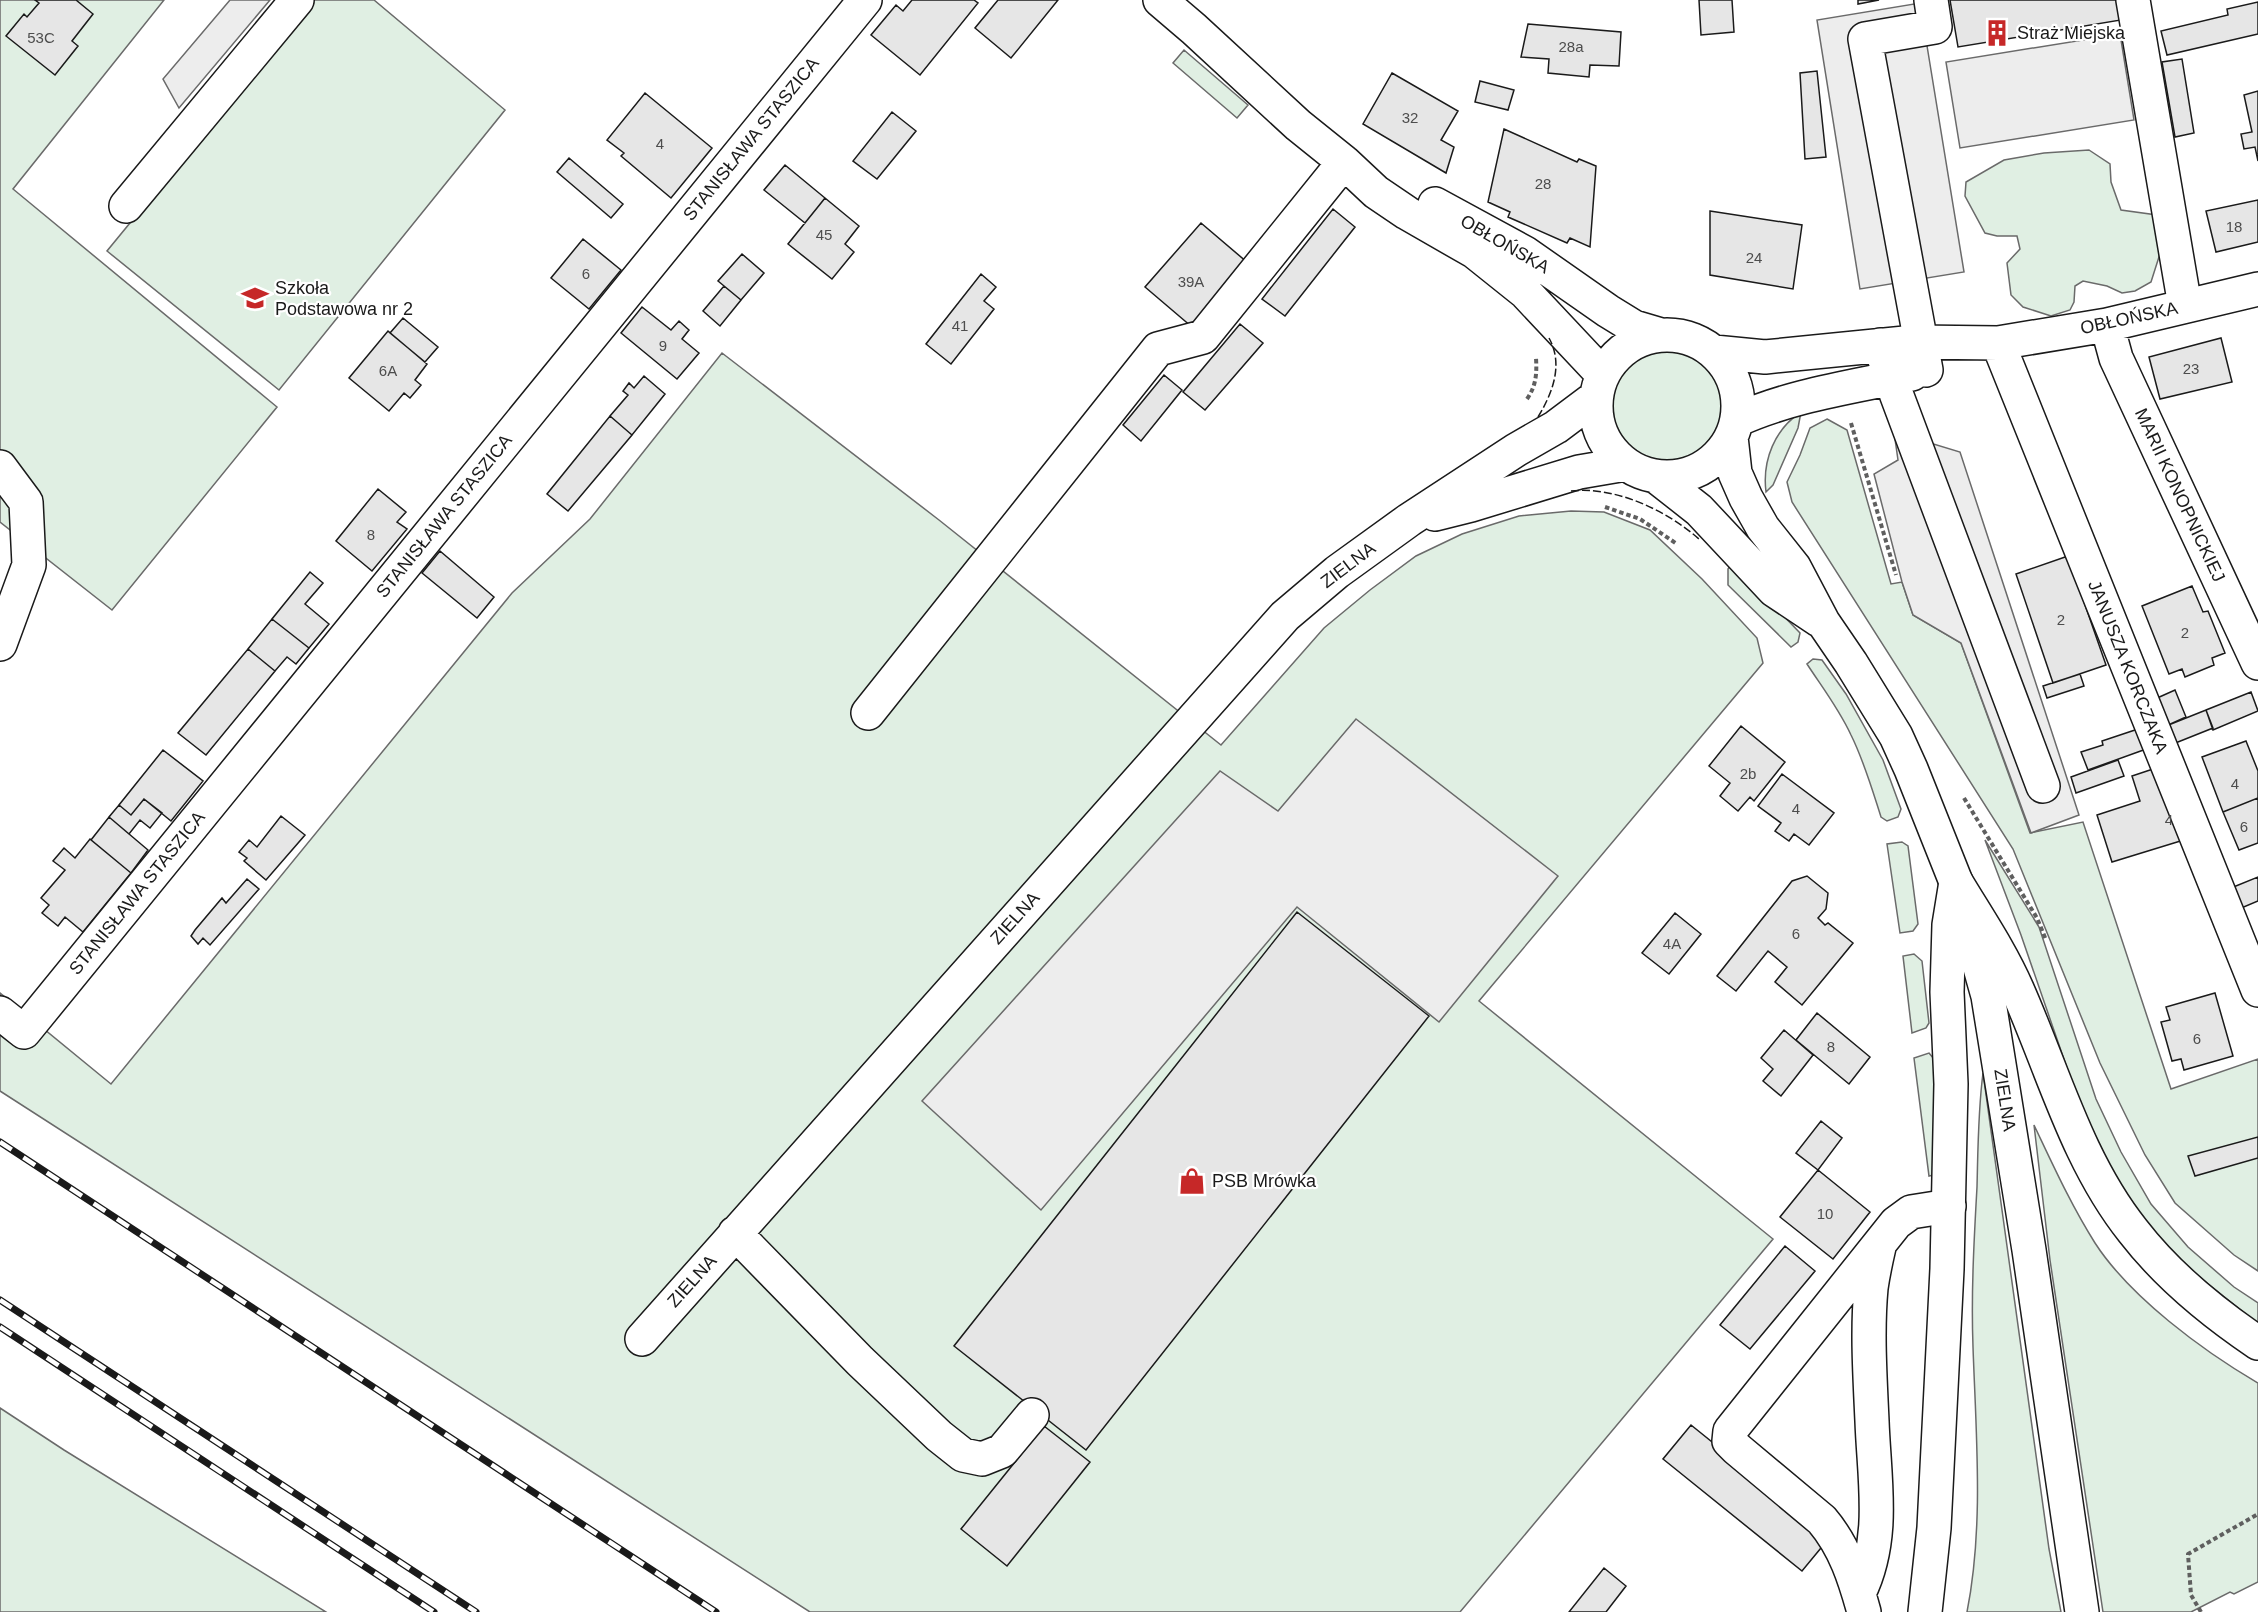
<svg xmlns="http://www.w3.org/2000/svg" width="2258" height="1612" font-family="Arial,sans-serif">
<style>
.green{fill:#e0efe3;stroke:#6a6a6a;stroke-width:1.5}
.parking{fill:#ededed;stroke:#6a6a6a;stroke-width:1.5}
.building{fill:#e6e6e6;stroke:#1a1a1a;stroke-width:1.5}
.lines{fill:none;stroke-linecap:round;stroke-linejoin:round}
.minor-casing{stroke:#1a1a1a;stroke-width:36}
.major-casing{stroke:#1a1a1a;stroke-width:36}
.path{stroke:#5f5f5f;stroke-width:4;stroke-dasharray:4.5 3;stroke-linecap:butt}
.minor{stroke:#fff;stroke-width:33}
.major{stroke:#fff;stroke-width:33}
.rail-casing{stroke:#1a1a1a;stroke-width:7}
.rail{stroke:#fff;stroke-width:4.5;stroke-dasharray:14;stroke-linecap:butt}
.fence{stroke:#1a1a1a;stroke-width:1.5;stroke-dasharray:8 3;stroke-linecap:butt}
.labels{text-anchor:middle;stroke-width:4.5;stroke-linejoin:round;paint-order:stroke}
.number-label{font-size:15px;fill:#4d4d4d}
.poi-label{font-size:18px;fill:#1a1a1a;stroke:#fff;text-anchor:start}
.street-label{font-size:18px;fill:#1a1a1a;stroke:#fff}
</style>
<rect width="100%" height="100%" fill="#fff"/>
<path class="green" d="M0,0H164L13,189L277,407L112,610L0,522Z
M313,0H374L505,110L279,390L107,251Z
M1184,50L1248,105L1237,118L1173,63Z
M2089,150L2110,164L2111,182L2121,210L2157,215L2165,238L2151,282L2135,291L2122,293L2107,286L2083,281L2075,286L2074,302L2070,310L2051,316L2023,307L2011,295L2007,263L2020,249L2017,236H1997L1985,233L1965,196L1966,182L2004,160L2044,153Z
M1610 406a57 57 0 1 1 114 0a57 57 0 1 1-114 0Z
M722,353L939,520L1221,745L1324,628L1370,590L1416,556L1462,534L1519,516L1571,511L1604,512L1650,530L1702,579L1757,638L1763,663L1479,1001L1773,1239L1460,1612H810L0,1091V993L111,1084L512,593L590,519Z
M1801,412L1798,428L1773,485L1766,492C1762,460 1775,429 1801,412Z
M1827,419L1847,430L1891,584L1902,582L1913,615L1961,643L2030,833L2083,822L2171,1089L2258,1059V1271L2234,1255L2175,1203L2145,1155L2100,1063L2013,849L1792,502L1787,482L1800,455L1810,428Z
M1730,566L1774,606L1800,633L1798,642L1791,647L1728,585V569Z
M1813,659L1822,660L1846,694L1883,760L1901,809L1898,817L1887,821L1881,817C1872,789 1864,761 1851,735C1839,709 1822,687 1807,664Z
M1985,840L2039,927L2096,1099L2121,1152L2151,1204L2188,1247L2234,1287L2258,1303V1324L2172,1255L2151,1232L2117,1181L2077,1097L2021,935Z
M1902,842L1908,846L1918,924L1913,931L1900,933L1887,844Z
M1914,954L1922,961L1929,1023L1926,1028L1912,1033L1903,956Z
M1929,1053L1934,1059L1936,1134L1934,1175L1929,1176L1914,1058Z
M1983,1073L2049,1549L2061,1612H1967C1984,1526 1976,1435 1973,1347C1971,1294 1974,1240 1977,1187C1978,1149 1978,1111 1983,1073Z
M2034,1125C2053,1165 2071,1205 2095,1243C2130,1297 2203,1351 2258,1383V1582L2234,1594L2230,1592L2191,1612H2103L2050,1260Z
M0,1408L64,1450L326,1612H0Z"/>
<path class="parking" d="M230,0H270L179,108L163,79Z
M1920,3L1964,272L1860,289L1817,20Z
M2120,34L2134,120L1960,148L1946,62Z
M1894,432L1960,452L2079,815L2031,833L1961,643L1913,615L1902,582L1874,474L1898,460Z
M1356,719L1558,876L1439,1022L1297,907L1041,1210L922,1101L1220,771L1278,811Z"/>
<path class="building" d="M35,0H76L93,14L72,41L78,46L55,75L6,36L24,14L27,17L39,3Z
M912,0H974L978,3L920,75L871,35L896,5L903,11Z
M998,0H1058L1011,58L975,28Z
M1699,0H1732L1734,32L1701,35Z
M1858,0H1879L1858,4Z
M1950,0H2117L2121,20L1958,47Z
M2258,2V34L2167,55L2161,31L2228,15L2227,9Z
M1528,24L1621,32L1619,66L1590,65L1589,77L1548,73L1549,59L1521,57Z
M2182,59L2194,133L2175,137L2162,62Z
M1817,71L1826,157L1805,159L1800,73Z
M1392,73L1458,111L1441,140L1454,147L1446,173L1363,124Z
M1480,81L1514,90L1508,110L1475,102Z
M2258,91V161L2255,147L2244,149L2241,134L2252,132L2244,95Z
M645,93L712,148L671,198L621,156L624,153L607,140Z
M892,112L916,131L877,179L853,161Z
M1504,129L1577,162L1579,159L1596,166L1590,247L1570,238L1567,243L1508,217L1510,212L1488,202Z
M569,158L623,204L611,218L557,172Z
M785,165L825,198L805,223L764,190Z
M825,198L859,226L845,244L854,252L832,279L788,244Z
M2258,200V242L2216,252L2206,211Z
M1333,209L1355,227L1285,316L1262,299Z
M1710,211L1802,225L1793,289L1710,275Z
M1201,223L1248,263L1192,327L1145,287Z
M583,239L621,270L589,309L551,278Z
M742,254L764,273L741,300L718,281Z
M981,274L996,287L984,301L994,309L951,364L926,344Z
M724,286L741,300L720,326L703,311Z
M642,307L671,330L679,321L689,330L682,339L699,353L677,379L621,333Z
M403,318L438,347L425,362L390,333Z
M1240,324L1263,343L1205,410L1183,392Z
M388,331L427,364L415,380L421,385L410,398L404,393L389,411L349,378Z
M2221,338L2232,382L2160,399L2149,357Z
M1164,375L1182,390L1141,441L1123,425Z
M644,376L665,394L632,435L610,416L628,395L623,391L629,383L634,388Z
M610,416L632,435L568,511L547,494Z
M378,489L406,512L397,522L407,529L372,571L336,541Z
M440,551L494,597L477,618L422,573Z
M2068,556L2106,665L2053,683L2016,574Z
M310,572L323,583L305,604L329,624L309,648L272,619Z
M2192,586L2203,612L2208,611L2225,653L2212,658L2214,665L2185,677L2182,669L2169,674L2142,606Z
M272,619L309,648L296,664L287,657L275,671L248,649Z
M248,649L275,671L206,755L178,733Z
M2080,674L2084,686L2047,698L2043,686Z
M2175,690L2186,717L2166,726L2155,699Z
M2251,692L2258,711L2213,730L2206,710Z
M2206,710L2213,728L2173,744L2166,726Z
M1741,726L1785,762L1754,801L1750,797L1738,811L1720,796L1730,783L1709,766Z
M2141,728L2149,748L2088,770L2081,752L2103,745L2102,741Z
M2246,741L2258,771V798L2223,812L2202,757Z
M163,750L203,781L171,821L144,799L131,815L119,805Z
M2118,760L2124,776L2076,793L2071,777Z
M2162,766L2187,839L2112,862L2097,815L2140,801L2132,776Z
M1782,774L1834,813L1809,845L1794,834L1789,841L1775,831L1781,823L1758,806Z
M2258,798V843L2239,850L2223,812Z
M144,799L162,813L150,828L140,820L129,834L109,817L119,805L131,815Z
M281,816L305,835L266,880L244,861L247,858L239,852L249,840L257,847Z
M109,817L148,850L131,873L91,840Z
M90,839L131,873L83,932L65,917L58,926L42,913L49,905L41,898L65,870L53,861L64,848L75,858Z
M1807,876L1828,893L1826,909L1818,918L1825,925L1828,923L1853,943L1802,1005L1775,982L1787,967L1768,951L1736,991L1717,976L1792,881Z
M2258,877V901L2239,909L2231,888Z
M247,879L259,889L210,945L203,938L198,944L191,936L195,930L222,898L226,903Z
M1297,912L1429,1016L1086,1450L954,1346Z
M1675,913L1701,934L1669,974L1642,953Z
M2215,993L2233,1056L2184,1070L2181,1059L2172,1061L2161,1022L2170,1020L2166,1007Z
M1817,1013L1870,1057L1849,1084L1796,1040Z
M1784,1030L1813,1055L1781,1096L1763,1081L1773,1069L1761,1058Z
M1821,1121L1842,1138L1818,1170L1796,1153Z
M2258,1137V1158L2195,1176L2188,1156Z
M1818,1170L1870,1212L1833,1259L1780,1217Z
M1785,1246L1815,1271L1750,1349L1720,1325Z
M1691,1425L1830,1537L1802,1571L1663,1459Z
M1044,1426L1090,1462L1007,1566L961,1529Z
M1604,1568L1626,1586L1606,1612H1569Z"/>
<g class="lines">
<defs>
<path id="minor" d="M1160,0L1194,29L1298,125L1344,162L1376,192L1407,213L1475,252L1525,292L1603,375
M2133,0L2185,306
M1435,204L1525,253L1608,311L1634,327L1661,335
M126,206L297,0
M2107,325L2116,358L2258,663
M1596 406a71 71 0 1 1 142 0a71 71 0 1 1-142 0Z
M1998,343L2258,990
M1880,345L1897,396L2043,786
M1714,352L1765,357L1915,342L1998,343L2107,325L2258,289
M1926,370L1865,39L1935,27L1931,0
M1737,420C1792,395 1853,387 1912,374
M1731,437L1735,473L1746,498L1763,528L1794,567L1823,622L1851,663L1896,736L1911,769L1956,882L1988,996L2029,1250L2082,1612
M0,467L26,502L29,565L0,644
M1657,477L1699,510L1774,590L1819,620
M1435,514L1471,505L1579,472L1626,464
M868,713L1158,349L1203,337L1344,162
M0,1013L24,1032L865,0
M735,1233L860,1361L939,1436L963,1455L982,1459L1002,1451L1032,1415
M642,1339L1285,616L1337,572L1409,520L1516,450L1556,427L1596,397
M1859,1593C1886,1538 1874,1479 1872,1421C1870,1377 1867,1331 1871,1288C1873,1274 1876,1260 1879,1247
M1864,1612C1855,1579 1845,1547 1822,1520L1737,1449L1729,1441L1730,1431L1896,1223L1911,1212L1949,1206"/>
<path id="major" d="M1956,882C1977,917 2001,952 2017,989C2053,1070 2077,1161 2133,1231C2167,1275 2212,1312 2258,1343
M1925,1612L1934,1528L1947,1269L1951,1084L1947,992L1949,925L1956,882"/>
</defs>
<use href="#minor" class="minor-casing"/>
<use href="#major" class="major-casing"/>
<path class="path" d="M1527,399C1536,386 1537,374 1536,358
M1851,423L1896,575
M1605,507L1640,519L1677,544
M1964,798L2037,918L2046,940
M2201,1612L2191,1595L2188,1554L2258,1514"/>
<use href="#minor" class="minor"/>
<use href="#major" class="major"/>
<defs>
<path id="rail" d="M0,1142L716,1612
M0,1300L476,1612
M0,1327L434,1612"/>
</defs>
<use href="#rail" class="rail-casing"/>
<use href="#rail" class="rail"/>
<path class="fence" d="M1538,417C1552,394 1564,365 1549,338
M1571,491C1616,486 1668,511 1700,540"/>
</g>
<defs>
<symbol id="building-bare" viewBox="-9 -9 18 18"><path d="M-4-6H4V6H1V3H-1V6H-4ZM-2.5-4.3h1.7v1.8h-1.7ZM.8-4.3h1.7v1.8H.8ZM-2.5-1h1.7V.8h-1.7ZM.8-1h1.7V.8H.8Z" fill="#c62828" stroke="#fff" stroke-width="2.5" paint-order="stroke"/></symbol>
<symbol id="school-bare" viewBox="-9 -9 18 18"><path d="M0-5L7-2L0 1L-7-2ZM-4 1L0 2.5L4 1V4Q0 6-4 4Z" fill="#c62828" stroke="#fff" stroke-width="2.5" paint-order="stroke"/></symbol>
<symbol id="shop-bare" viewBox="-9 -9 18 18"><path d="M-5-2.5h2.3a2.7 3.5 0 0 1 5.4 0H5L5.5 6h-11ZM-1.5-2.5h3a1.5 2.3 0 0 0-3 0Z" fill="#c62828" stroke="#fff" stroke-width="2.5" paint-order="stroke"/></symbol>
</defs>
<g fill-rule="evenodd">
<use href="#building-bare" x="1978" y="14" width="38" height="38"/>
<use href="#school-bare" x="236" y="279" width="38" height="38"/>
<use href="#shop-bare" x="1173" y="1162" width="38" height="38"/>
</g>
<g class="labels">
<g class="number-label">
<text x="41" y="43">53C</text>
<text x="1571" y="52">28a</text>
<text x="1410" y="123">32</text>
<text x="660" y="149">4</text>
<text x="1543" y="189">28</text>
<text x="2234" y="232">18</text>
<text x="824" y="240">45</text>
<text x="1754" y="263">24</text>
<text x="586" y="279">6</text>
<text x="1191" y="287">39A</text>
<text x="960" y="331">41</text>
<text x="663" y="351">9</text>
<text x="2191" y="374">23</text>
<text x="388" y="376">6A</text>
<text x="371" y="540">8</text>
<text x="2061" y="625">2</text>
<text x="2185" y="638">2</text>
<text x="1748" y="779">2b</text>
<text x="2235" y="789">4</text>
<text x="1796" y="814">4</text>
<text x="2169" y="825">4</text>
<text x="2244" y="832">6</text>
<text x="1796" y="939">6</text>
<text x="1672" y="949">4A</text>
<text x="2197" y="1044">6</text>
<text x="1831" y="1052">8</text>
<text x="1825" y="1219">10</text>
</g>
<g class="poi-label">
<text x="2017" y="39">Straż Miejska</text>
<text x="275" y="294">Szkoła<tspan x="275" dy="21">Podstawowa nr 2</tspan></text>
<text x="1212" y="1187">PSB Mrówka</text>
</g>
<g class="street-label">
<text transform="translate(751 139) rotate(-51)" y="6">STANISŁAWA STASZICA</text>
<text transform="translate(1505 244) rotate(30)" y="6">OBŁOŃSKA</text>
<text transform="translate(2129 318) rotate(-12)" y="6">OBŁOŃSKA</text>
<text transform="translate(2180 495) rotate(65)" y="6">MARII KONOPNICKIEJ</text>
<text transform="translate(444 516) rotate(-51)" y="6">STANISŁAWA STASZICA</text>
<text transform="translate(1348 565) rotate(-37)" y="6">ZIELNA</text>
<text transform="translate(2128 667) rotate(68)" y="6">JANUSZA KORCZAKA</text>
<text transform="translate(137 893) rotate(-51)" y="6">STANISŁAWA STASZICA</text>
<text transform="translate(1015 918) rotate(-48)" y="6">ZIELNA</text>
<text transform="translate(2005 1100) rotate(81)" y="6">ZIELNA</text>
<text transform="translate(692 1281) rotate(-48)" y="6">ZIELNA</text>
</g>
</g>
</svg>
